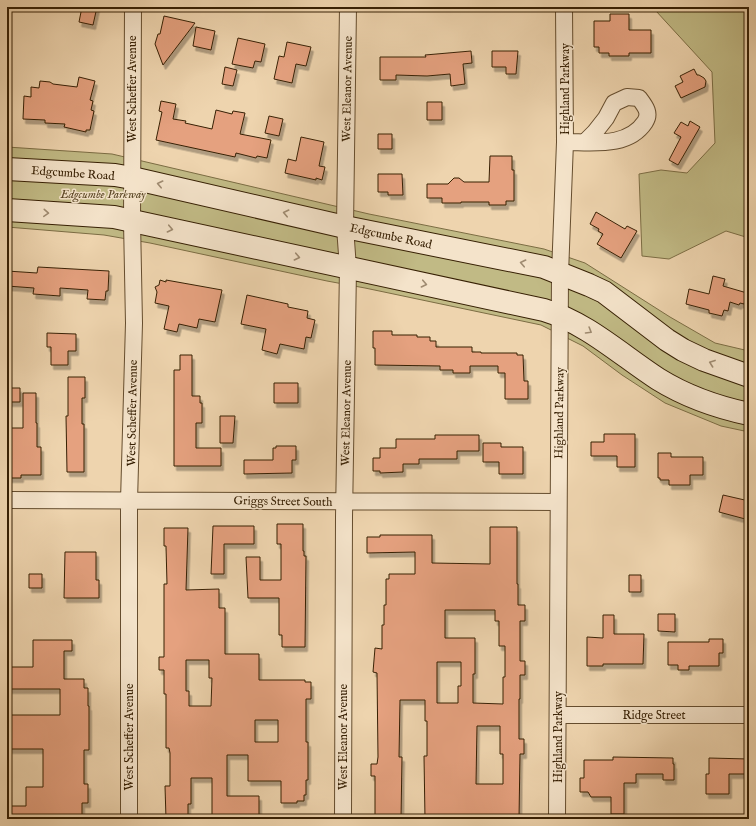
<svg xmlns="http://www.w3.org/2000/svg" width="756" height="826" font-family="'IM FELL English',serif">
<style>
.green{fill:#c1ba85;stroke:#7c6d44}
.building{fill:#e5a17f;stroke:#372004;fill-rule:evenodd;filter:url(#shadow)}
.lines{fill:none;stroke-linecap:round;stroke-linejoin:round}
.street-casing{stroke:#654d2e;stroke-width:18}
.secondary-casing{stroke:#372004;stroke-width:24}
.street{stroke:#f4e3ca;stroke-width:16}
.secondary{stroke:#f4e3ca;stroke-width:22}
.oneway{stroke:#9f8b71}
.labels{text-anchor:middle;stroke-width:3;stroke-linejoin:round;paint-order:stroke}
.street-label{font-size:12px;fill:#372004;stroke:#f4e3ca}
.park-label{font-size:12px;font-style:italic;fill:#5a4624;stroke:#f4e3ca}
</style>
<defs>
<filter id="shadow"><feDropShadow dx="2.5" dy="4.5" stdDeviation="0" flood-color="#0004"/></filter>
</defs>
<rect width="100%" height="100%" fill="#eed4ae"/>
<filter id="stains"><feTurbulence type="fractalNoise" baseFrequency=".005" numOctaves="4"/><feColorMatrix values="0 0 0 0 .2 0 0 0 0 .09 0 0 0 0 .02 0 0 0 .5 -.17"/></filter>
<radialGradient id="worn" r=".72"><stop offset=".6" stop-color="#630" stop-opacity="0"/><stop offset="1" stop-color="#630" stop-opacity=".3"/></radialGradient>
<path class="green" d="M649,7H749V238L726,231L669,259L642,256L639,174L661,170L687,173L715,143L712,72L656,11Z
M7,147L112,154L369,214L544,249L585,263L670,317L715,343L749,351V432L721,426L665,403L622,375L583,346L541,325L365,288L327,281L150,243L104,235L7,227Z"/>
<path class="building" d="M82,7H97L93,25L79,22Z
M610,14H629V30H651V53H629V56H609V53H599V47H594V21H610Z
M164,16L195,23L163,65L155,44L158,34H160Z
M196,27L215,31L211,50L193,46Z
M238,38L265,44L261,62L255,61L253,68L232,64Z
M287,42L311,47L306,66L296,64L292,83L274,79L279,56L284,57Z
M471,51L472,63L463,64L465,84L451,86L450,74L427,76L396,75V80H380V57H426L425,55Z
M492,51H518L516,74H506V67H492Z
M225,67L237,70L233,86L222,84Z
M694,69L697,75H699L704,78L706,81L705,87L681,98L675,86L683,82L680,76Z
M79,77L95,81L90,100L93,101L91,110L94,111L90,130H86V132L64,127L65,124L45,123V120L23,119L24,96L31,97V87L39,88L40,81L50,82L53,84L77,87Z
M161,101L176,104L173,119L186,121L185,123L212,129L216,110L232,114L233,111L245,113L240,134L271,140L267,158L257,156L256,158L236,153L235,157L156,140L162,112L159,111Z
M427,102H442V120H427Z
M269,116L283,119L279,136L265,133Z
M690,121L700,127L678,165L669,160L681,137L674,133L681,122L688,126Z
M378,134H392V149H378Z
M301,137L324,142L319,166L325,167L322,180L316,178V180L285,173L288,159L296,161Z
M490,156H512V170H514V201H506V205H489V202H461V203H442V198H427V184H448L454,178H459L464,182H489Z
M378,174H402L403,195H388V192H378Z
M596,212L625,229L627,226L637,231L621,258L597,244L603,234L598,231L599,229L590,224Z
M38,267L109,271L108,291H106L105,300L87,299L88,290L60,288V296L33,294L34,288L7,286V271L37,273Z
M713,276L725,279L723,286L747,293L744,304L740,303L739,305L730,302L728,311L724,310L722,316L709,313V310L686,304L689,289L709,294Z
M160,280L166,282V280L222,290L215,322L199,319L197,328L179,324L177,332L164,329L169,306L155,303L157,292L155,287L159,285Z
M247,295L288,304V307L308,311L307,318L315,320L311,338L306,337L304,349L280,344L277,354L262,350L266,329L241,324Z
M373,331H392V335H417V337H430V341H436V347H472V352H481V353H517V355H523L524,381H528V399H505V373H498V366H470V373H453V370H440V366L375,365V348H373Z
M47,333L76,334V351H68V365H51V347H47Z
M180,355H192V396H200V403H202V423H196V448H221V466H174V370H180Z
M68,377H85V398H82V424H84V472H67L66,416H68Z
M274,383H298V403H274Z
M7,388H20V402H7Z
M23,393H36V423H37V447H41V475H21V478H7V428H23Z
M220,416H235L233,443H220Z
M604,434H635V467H617V456H591V442H604Z
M435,435H479V451H457V459H419V464H403V472L380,473V471H373V458H380V448H396V439H435Z
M483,443H501V447H523V474H499V462H483Z
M276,446H296V460H292V473L244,474V460H273V448H276Z
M658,453H671V457H703V475H690V485H669V480H660V478H658Z
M723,495L749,501V520L719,512Z
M277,524H303V551H304V556H306L305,647H282V635H279V598H248L246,557H260V580H281V544H277Z
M213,526H254V544H224V574H211Z
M490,527H517V584H518V605H525V621H520V661H525V675H520V699H519V739H524V754H520L519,819H425L424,756H427V721H425V700H400L399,757H402L401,819H375V776H371V764H377L378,757L377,673L373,672L375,648L382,649V625H384V605H386V579H389V574H415V552L367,553V537H380V535H432V563L490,564ZM445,610H495V621H499V646H505V677H503V704L473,703V674H475V638H445ZM437,662H461V686H458V703H437ZM477,726H500V754H503V784H476Z
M164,528H188L186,590L219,589V608H225V654H259V680H305V682H311V699H306V742H308V780H306V795H304V801H297V803H281V781H248V755H227V796H259V819H212V778H191V804H188V819H166L165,786H170V753L169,748H166V694H164V670H159V657H164V584H167L166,546H164ZM186,660H209V678H212L211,706H189V691H186ZM255,720H278V742H255Z
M65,552H96V580H99V598H64Z
M29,574H42V588H29Z
M629,575H641V592H629Z
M658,614H675V632L658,631Z
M603,615H614V634H644L643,664H603V666H587V637L603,638Z
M709,639H723V653H719V666H689V670H678V665H668V642H709Z
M33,640H72V651H64V679H84V688H88V706H89V750H84V784H88V803H82V819H7V806H26V787H43V749H7V715H60V689H7V667H33Z
M613,757L673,758V764H674V780H663V774H636V783H624V814H611V797H591L588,792H580V778H584V760H613Z
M709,758L749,759V774H729V794H706V774H709Z"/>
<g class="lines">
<defs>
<path id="street" d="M565,142C592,142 628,148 645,122C651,113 645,106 639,98L627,97L614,103L606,118L595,132L585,142
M7,500C191,501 375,500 558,502
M559,715H749
M129,819V501L134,323L132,221L133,7
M343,819L344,517L348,268L345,227L348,7
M557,819L560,274L565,142L564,7"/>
<path id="secondary" d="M7,169L115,175L132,178L345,227L544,267L589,285L604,292L667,340L683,350L704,360L749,376
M7,210L114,217L544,310C587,323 621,355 658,379C687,397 716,407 749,414"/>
</defs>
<use href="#street" class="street-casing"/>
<use href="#secondary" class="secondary-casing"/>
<use href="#street" class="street"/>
<use href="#secondary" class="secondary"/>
</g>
<defs><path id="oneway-chevron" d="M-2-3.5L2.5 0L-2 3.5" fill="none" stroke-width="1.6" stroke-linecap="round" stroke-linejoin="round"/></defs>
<g class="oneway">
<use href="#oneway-chevron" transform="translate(160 184) rotate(-167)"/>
<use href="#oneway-chevron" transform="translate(46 213) rotate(4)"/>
<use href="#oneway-chevron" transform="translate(286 213) rotate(-167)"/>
<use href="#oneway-chevron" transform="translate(170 229) rotate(12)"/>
<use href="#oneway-chevron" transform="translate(297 257) rotate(12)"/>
<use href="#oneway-chevron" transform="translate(523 263) rotate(-168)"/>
<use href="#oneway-chevron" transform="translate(424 284) rotate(12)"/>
<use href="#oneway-chevron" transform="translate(589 331) rotate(31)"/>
<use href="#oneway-chevron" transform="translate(712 363) rotate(-160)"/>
</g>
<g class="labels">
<g class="street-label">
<text transform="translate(132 89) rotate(-90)" y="4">West Scheffer Avenue</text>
<text transform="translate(347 89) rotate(-89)" y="4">West Eleanor Avenue</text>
<text transform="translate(565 89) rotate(-90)" y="4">Highland Parkway</text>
<text transform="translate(73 173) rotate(4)" y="4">Edgcumbe Road</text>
<text transform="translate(391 236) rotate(12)" y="4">Edgcumbe Road</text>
<text transform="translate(132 413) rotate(-89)" y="4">West Scheffer Avenue</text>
<text transform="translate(346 413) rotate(-89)" y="4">West Eleanor Avenue</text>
<text transform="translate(559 413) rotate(-89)" y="4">Highland Parkway</text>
<text transform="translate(283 501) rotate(1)" y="4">Griggs Street South</text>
<text x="654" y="719">Ridge Street</text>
<text transform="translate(129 737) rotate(-90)" y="4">West Scheffer Avenue</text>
<text transform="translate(343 737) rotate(-90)" y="4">West Eleanor Avenue</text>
<text transform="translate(558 737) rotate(-90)" y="4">Highland Parkway</text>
</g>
<g class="park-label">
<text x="103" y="198">Edgcumbe Parkway</text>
</g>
</g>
<rect width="756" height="826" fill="none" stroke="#eed4ae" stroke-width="24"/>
<rect x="8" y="8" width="740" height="810" fill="none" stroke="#372004" stroke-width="2"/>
<rect x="12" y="12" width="732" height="802" fill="none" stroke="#372004"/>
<rect width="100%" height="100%" filter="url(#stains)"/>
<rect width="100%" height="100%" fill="url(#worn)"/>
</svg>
